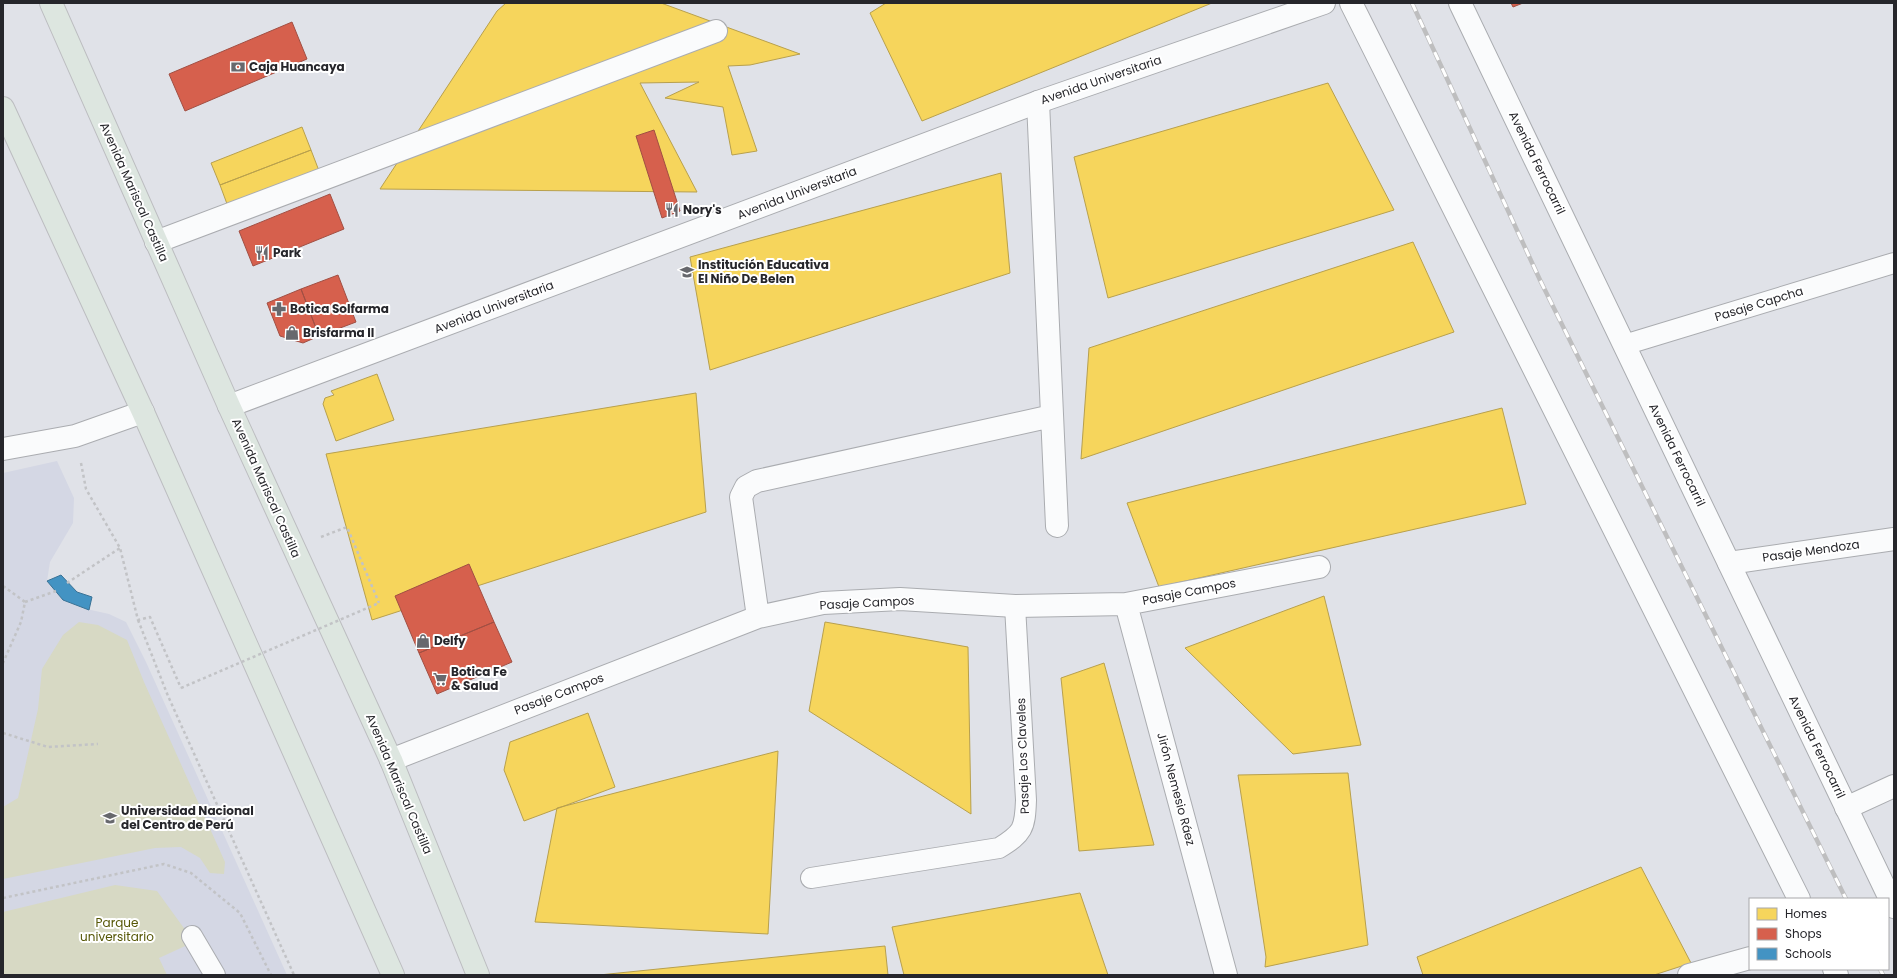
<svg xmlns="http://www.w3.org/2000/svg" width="1897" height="978" font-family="Poppins,sans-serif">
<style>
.built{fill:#d4d7e4}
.green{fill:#d7d9c4}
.homes{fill:#f6d55c;stroke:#b8a04d}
.shops{fill:#d6604d;stroke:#a14f43}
.schools{fill:#4393c3;stroke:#3a7295}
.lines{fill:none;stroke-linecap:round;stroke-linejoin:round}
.service-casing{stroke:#aaacb0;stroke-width:22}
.minor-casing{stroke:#aaacb0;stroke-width:24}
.tertiary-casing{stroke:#aaacb0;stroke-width:24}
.trunk-casing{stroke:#bcbdc0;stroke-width:24}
.path{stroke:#c2c3c6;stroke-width:2.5;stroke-dasharray:3 3;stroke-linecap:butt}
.service{stroke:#fafbfc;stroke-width:20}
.minor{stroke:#fafbfc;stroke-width:22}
.tertiary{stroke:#fafbfc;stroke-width:22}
.trunk{stroke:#dde6e0;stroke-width:22}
.rail-casing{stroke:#bebebf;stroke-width:4.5}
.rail{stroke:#fff;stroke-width:3;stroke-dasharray:9;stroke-linecap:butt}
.path-bridge{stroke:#c2c3c6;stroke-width:2.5;stroke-dasharray:3 3;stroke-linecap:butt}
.labels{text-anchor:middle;stroke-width:4;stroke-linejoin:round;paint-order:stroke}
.poi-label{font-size:12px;font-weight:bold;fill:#26262b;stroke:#fff;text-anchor:start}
.street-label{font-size:12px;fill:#26262b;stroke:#fff}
.park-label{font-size:12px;fill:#565706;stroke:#fff}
</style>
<rect width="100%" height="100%" fill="#e0e2e8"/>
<path class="built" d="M57,461L74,498L73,523L50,562L47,581L63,600L82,608L109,614L126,622L146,662L287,975H3V473Z"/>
<path class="green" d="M79,622L98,625L127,640L144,682L225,862L224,874L210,873L200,858L181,847L155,848L3,879V807L18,798L38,709L42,669L63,635Z
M115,885L157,891L194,942L159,958L167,975H3V912Z"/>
<path class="homes" d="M506,3H661L800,54L750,65L728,66L757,151L732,155L723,107L665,98L699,82L640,83L697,192L380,189L497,11Z
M886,3H1212L922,121L870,13Z
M1328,83L1394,210L1108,298L1074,157Z
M302,127L311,150L220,185L211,163Z
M311,150L321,176L230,212L220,185Z
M1001,173L1010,273L710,370L690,257Z
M1413,242L1454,332L1081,459L1089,348Z
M377,374L394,420L336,441L323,404L325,398L334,395L331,391Z
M696,393L706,512L372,620L326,454Z
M1502,408L1526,504L1159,587L1127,503Z
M1324,596L1361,745L1293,754L1185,648Z
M825,622L968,647L971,814L809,711Z
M1104,663L1154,845L1079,851L1061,678Z
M588,713L615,787L524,821L504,770L510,742Z
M778,751L768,934L535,922L557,808Z
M1348,773L1368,945L1265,967L1266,957L1238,775Z
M1641,867L1691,963L1654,975H1423L1417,957Z
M1080,893L1108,975H904L892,927Z
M885,946L888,975H599Z"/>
<path class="shops" d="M1511,3H1523L1513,7Z
M292,22L307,59L185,111L169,74Z
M654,130L680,211L662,218L636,136Z
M330,194L344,229L253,266L239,231Z
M338,275L356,322L319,336L301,289Z
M301,289L319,336L303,343L280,336L267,303Z
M469,564L494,622L419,653L395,596Z
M494,622L512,662L437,694L419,653Z"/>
<path class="schools" d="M61,575L77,592L92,597L89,610L63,600L47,581Z"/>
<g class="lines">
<defs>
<path id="service" d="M1624,345L1894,263
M811,878L999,848C1023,833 1025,829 1026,800L1015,606
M192,936L215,975"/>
<path id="minor" d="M1038,102L1057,526
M156,242L716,31
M1729,563L1894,539
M1126,604L1226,975
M758,617L741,497L746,487L757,481L1052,416
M391,760L758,617L823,603L900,599L1015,606L1126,604L1319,567
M1846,808L1894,786
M1689,975L1750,958"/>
<path id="tertiary" d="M1351,3L1799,899
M1460,3L1894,907
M229,406L1038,102L1324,3
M3,449L75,436L143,412
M1834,969L1837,975"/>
<path id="trunk" d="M51,3L229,406L391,760L478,975
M3,108L143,412L393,975"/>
</defs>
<use href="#service" class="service-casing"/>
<use href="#minor" class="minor-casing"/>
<use href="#tertiary" class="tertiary-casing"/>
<use href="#trunk" class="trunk-casing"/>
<path class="path" d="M81,463L86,489L120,548L138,620L150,617L181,688
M321,537L347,527L379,603
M67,583L120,548
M3,586L25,602L21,622L3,663
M25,602L56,591
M138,620L168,696L294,975
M3,733L48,747L98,744
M3,898L164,864L191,873L240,913L271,975"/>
<use href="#service" class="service"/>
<use href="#minor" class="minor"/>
<use href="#tertiary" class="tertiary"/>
<use href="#trunk" class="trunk"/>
<defs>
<path id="rail" d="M1412,3L1540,280L1846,899
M1880,969L1883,975"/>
</defs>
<use href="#rail" class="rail-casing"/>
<use href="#rail" class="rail"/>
<path class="path-bridge" d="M181,688L379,603"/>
</g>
<defs>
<symbol id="bank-bare" viewBox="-9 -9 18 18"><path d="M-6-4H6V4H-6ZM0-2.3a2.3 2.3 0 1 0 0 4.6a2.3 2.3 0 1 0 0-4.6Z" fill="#67686d" stroke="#fff" stroke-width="2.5" paint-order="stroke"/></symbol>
<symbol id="restaurant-bare" viewBox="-9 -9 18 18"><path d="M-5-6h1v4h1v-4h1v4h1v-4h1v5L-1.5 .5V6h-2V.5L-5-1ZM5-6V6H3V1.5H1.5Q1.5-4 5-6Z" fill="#67686d" stroke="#fff" stroke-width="2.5" paint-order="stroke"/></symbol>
<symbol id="school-bare" viewBox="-9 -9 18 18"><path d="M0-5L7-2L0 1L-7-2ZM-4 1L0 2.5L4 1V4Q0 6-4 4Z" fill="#67686d" stroke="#fff" stroke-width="2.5" paint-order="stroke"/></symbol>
<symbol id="pharmacy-bare" viewBox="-9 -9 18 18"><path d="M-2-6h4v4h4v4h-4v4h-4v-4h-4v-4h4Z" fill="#67686d" stroke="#fff" stroke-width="2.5" paint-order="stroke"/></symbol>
<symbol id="shop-bare" viewBox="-9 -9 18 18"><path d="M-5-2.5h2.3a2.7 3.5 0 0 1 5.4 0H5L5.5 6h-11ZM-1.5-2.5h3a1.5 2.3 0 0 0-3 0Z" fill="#67686d" stroke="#fff" stroke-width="2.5" paint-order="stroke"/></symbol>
<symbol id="supermarket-bare" viewBox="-9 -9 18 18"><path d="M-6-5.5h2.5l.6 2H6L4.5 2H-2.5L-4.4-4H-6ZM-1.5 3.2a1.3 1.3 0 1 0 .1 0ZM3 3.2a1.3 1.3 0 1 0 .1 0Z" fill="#67686d" stroke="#fff" stroke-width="2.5" paint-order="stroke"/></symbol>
<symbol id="university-bare" viewBox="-9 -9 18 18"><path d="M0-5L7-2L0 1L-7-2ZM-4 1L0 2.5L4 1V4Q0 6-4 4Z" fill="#67686d" stroke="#fff" stroke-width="2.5" paint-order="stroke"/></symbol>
</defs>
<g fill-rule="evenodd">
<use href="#bank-bare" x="228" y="57" width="20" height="20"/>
<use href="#restaurant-bare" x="662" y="200" width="20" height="20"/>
<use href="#restaurant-bare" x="252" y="243" width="20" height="20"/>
<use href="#school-bare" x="677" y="262" width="20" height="20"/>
<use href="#pharmacy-bare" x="269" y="299" width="20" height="20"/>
<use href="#shop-bare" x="282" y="323" width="20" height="20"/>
<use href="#shop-bare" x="413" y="631" width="20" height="20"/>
<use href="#supermarket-bare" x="430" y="669" width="20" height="20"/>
<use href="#university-bare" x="100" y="808" width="20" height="20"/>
</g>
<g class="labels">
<g class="poi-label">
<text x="249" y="71">Caja Huancaya</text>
<text x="683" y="214">Nory's</text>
<text x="273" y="257">Park</text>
<text x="698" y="269">Institución Educativa<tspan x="698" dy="14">El Niño De Belen</tspan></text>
<text x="290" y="313">Botica Solfarma</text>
<text x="303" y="337">Brisfarma II</text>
<text x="434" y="645">Delfy</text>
<text x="451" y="676">Botica Fe<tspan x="451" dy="14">&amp; Salud</tspan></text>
<text x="121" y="815">Universidad Nacional<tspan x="121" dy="14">del Centro de Perú</tspan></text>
</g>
<g class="street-label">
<text transform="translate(1101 80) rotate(-19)" y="4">Avenida Universitaria</text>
<text transform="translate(1537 163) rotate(64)" y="4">Avenida Ferrocarril</text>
<text transform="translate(134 192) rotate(66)" y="4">Avenida Mariscal Castilla</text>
<text transform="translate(797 193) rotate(-21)" y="4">Avenida Universitaria</text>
<text transform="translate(1759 304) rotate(-17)" y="4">Pasaje Capcha</text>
<text transform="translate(494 307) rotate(-21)" y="4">Avenida Universitaria</text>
<text transform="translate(1677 455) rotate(64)" y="4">Avenida Ferrocarril</text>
<text transform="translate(266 488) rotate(66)" y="4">Avenida Mariscal Castilla</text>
<text transform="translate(1811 551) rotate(-8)" y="4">Pasaje Mendoza</text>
<text transform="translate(1189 592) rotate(-11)" y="4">Pasaje Campos</text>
<text transform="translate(867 603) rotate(-3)" y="4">Pasaje Campos</text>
<text transform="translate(559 694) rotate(-21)" y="4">Pasaje Campos</text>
<text transform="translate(1817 747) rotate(64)" y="4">Avenida Ferrocarril</text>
<text transform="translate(1023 756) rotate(-92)" y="4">Pasaje Los Claveles</text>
<text transform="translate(399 784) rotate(67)" y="4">Avenida Mariscal Castilla</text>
<text transform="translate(1176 789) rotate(75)" y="4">Jirón Nemesio Ráez</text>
</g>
<g class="park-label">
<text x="117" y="927">Parque<tspan x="117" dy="14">universitario</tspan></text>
</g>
</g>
<rect width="1897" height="978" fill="none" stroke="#26262b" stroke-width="8"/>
<rect x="1749" y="898" width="140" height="72" fill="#ffffff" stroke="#a8a8aa"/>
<rect x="1757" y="908" width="20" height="12" fill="#f6d55c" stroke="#a8a8aa"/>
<text x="1785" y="918" font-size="12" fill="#26262b">Homes</text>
<rect x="1757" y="928" width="20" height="12" fill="#d6604d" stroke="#a8a8aa"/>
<text x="1785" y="938" font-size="12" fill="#26262b">Shops</text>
<rect x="1757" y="948" width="20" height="12" fill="#4393c3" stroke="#a8a8aa"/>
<text x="1785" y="958" font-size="12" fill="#26262b">Schools</text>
</svg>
